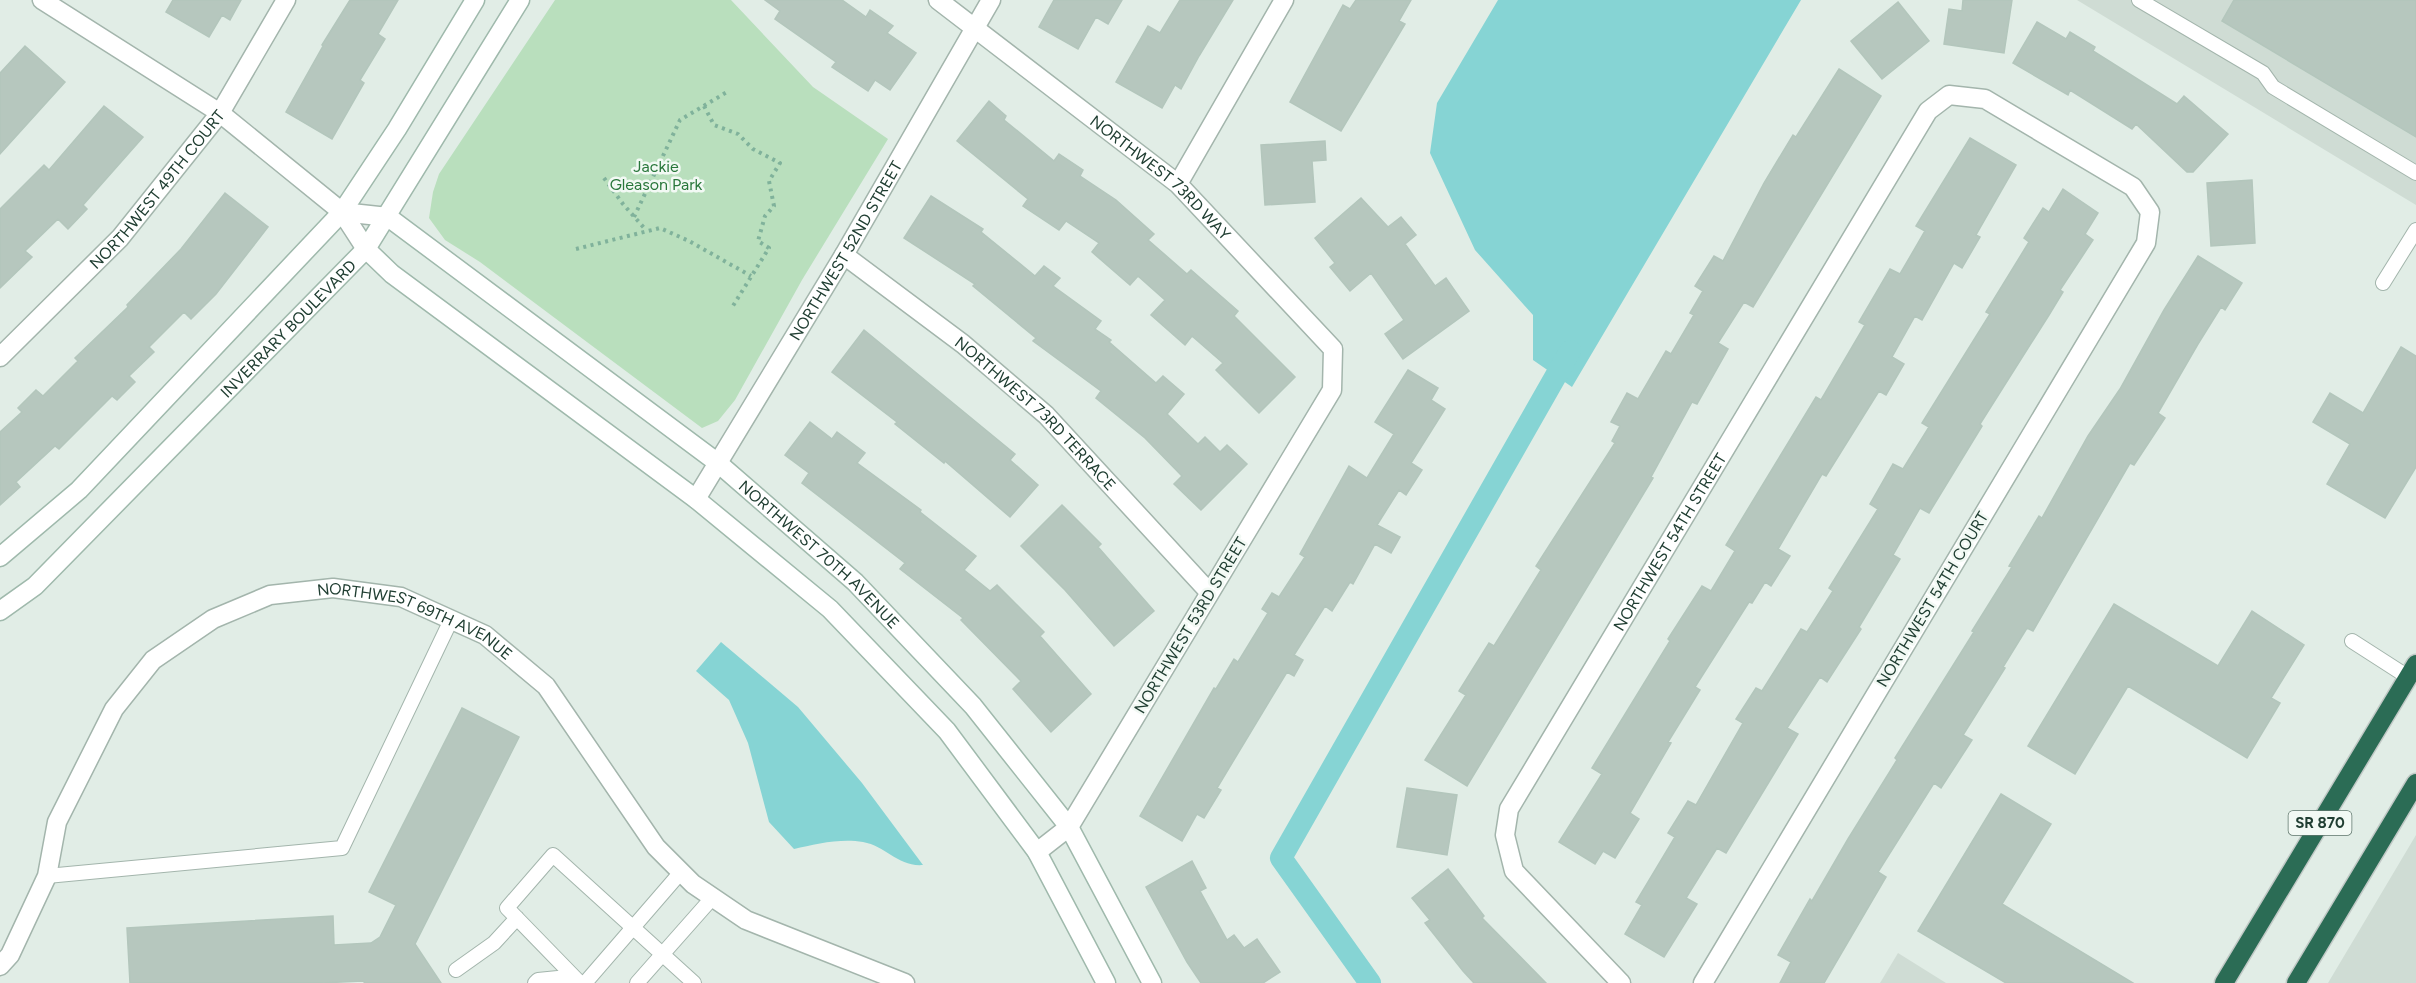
<svg xmlns="http://www.w3.org/2000/svg" width="2416" height="983" font-family="Figtree,sans-serif">
<style>
.built{fill:#cfdcd4}
.green{fill:#b9dfbd}
.water{fill:#86d4d4}
.lines{fill:none;stroke-linecap:round;stroke-linejoin:round}
.canal{stroke:#86d4d4;stroke-width:22}
.building{fill:#b6c7be;stroke:#b3c6bc;stroke-width:1.5}
.lane-casing{stroke:#a3b5ac;stroke-width:16}
.street-casing{stroke:#a3b5ac;stroke-width:21}
.secondary-casing{stroke:#9fb9ac;stroke-width:21}
.highway-casing{stroke:#c1c9c6;stroke-width:21}
.path{stroke:#80b29b;stroke-width:4;stroke-dasharray:3 4.5;stroke-linecap:butt}
.lane{stroke:#fff;stroke-width:14}
.street{stroke:#fff;stroke-width:18}
.secondary{stroke:#fff;stroke-width:18}
.highway{stroke:#2b6c55;stroke-width:18}
.labels{text-anchor:middle;stroke-width:5;stroke-linejoin:round;paint-order:stroke}
.shield{fill:#f2f9f4;stroke:#5f766c;stroke-width:1.5}
.shield-label{font-size:15px;font-weight:bold;fill:#203e32}
.park-label{font-size:16px;fill:#29773b;stroke:#f2f9f4}
.street-label{font-size:16px;fill:#203e32;stroke:#f2f9f4}
</style>
<rect width="100%" height="100%" fill="#e1ede6"/>
<path class="built" d="M2077,0H2416V205Z
M2416,835V983H2328Z
M1898,953L1946,983H1880Z"/>
<path class="green" d="M555,0H731L813,87L888,139L802,280L735,400L718,421L702,428L480,262L445,240L429,218L433,192L439,174Z"/>
<path class="water" d="M1498,0H1801L1572,387L1533,360V315L1475,250L1430,153L1437,103Z
M721,642L798,707L862,783L923,865C898,867 886,846 863,842C841,838 815,844 794,849L769,822L748,743L729,700L696,671Z"/>
<g class="lines">
<path class="canal" d="M1370,983L1281,858L1570,351"/>
</g>
<path class="building" d="M173,0H241L230,20L222,15L209,37L166,12Z
M350,0H398L378,34L385,39L360,80L364,83L332,139L286,112L323,46L322,45Z
M765,0H842L866,17L870,10L893,26L887,33L916,53L890,90L875,80L868,91L832,67L836,62L775,19L780,11Z
M1054,0H1122L1108,24L1096,17L1078,49L1039,27Z
M1180,0H1233L1199,56L1181,89L1175,85L1162,108L1116,82L1148,26L1160,33Z
M1356,0H1411L1399,21L1405,24L1341,131L1290,102L1343,5L1350,9Z
M1963,0H2012L2004,53L1944,44L1949,9L1962,11Z
M2234,0H2416V137L2222,21Z
M1898,2L1929,41L1882,79L1851,41Z
M2037,22L2066,39L2070,32L2095,47L2093,51L2177,104L2184,96L2228,134L2193,172H2187L2136,124L2132,129L2070,90L2068,95L2013,63Z
M25,46L65,82L0,154V73Z
M1839,69L1881,96L1753,307L1744,302L1718,343L1728,349L1697,404L1692,402L1651,477L1653,478L1467,786L1425,760L1466,695L1459,691L1489,643L1494,646L1541,570L1536,566L1615,443L1612,441L1620,426L1611,422L1627,393L1638,399L1666,351L1671,354L1694,315L1690,313L1703,291L1695,286L1714,256L1723,261L1764,183L1793,135L1796,137Z
M989,101L1006,116L1004,120L1054,161L1059,154L1083,170L1080,176L1116,200L1154,234L1148,240L1187,274L1191,270L1238,311L1234,316L1295,377L1259,413L1216,370L1223,363L1192,336L1185,345L1151,315L1165,300L1138,276L1130,285L1092,252L1099,243L1066,221L1059,230L1023,206L1028,199L957,141Z
M104,106L143,137L83,205L87,209L68,229L58,219L25,251L32,257L0,288V209L44,165L49,170Z
M1970,138L2016,165L1976,235L1980,237L1962,268L1954,263L1922,320L1915,316L1892,357L1904,364L1886,395L1879,391L1826,476L1822,474L1778,549L1790,556L1771,586L1765,582L1752,603L1749,602L1695,687L1700,690L1668,742L1671,743L1630,813L1639,819L1615,858L1603,851L1595,864L1559,842L1602,774L1592,768L1670,641L1668,639L1702,586L1711,591L1735,551L1726,545L1816,397L1821,400L1865,325L1859,322L1890,269L1900,274L1925,231L1916,226Z
M1325,141L1326,160L1312,161L1315,202L1265,205L1261,145Z
M2252,180L2255,243L2211,246L2207,183Z
M2063,189L2098,213L2085,234L2093,240L2060,290L2063,292L2049,315L1980,424L1982,426L1929,513L1920,508L1893,555L1900,559L1859,627L1861,629L1827,682L1820,677L1787,728L1798,734L1726,853L1717,848L1686,898L1697,904L1664,957L1625,934L1642,905L1636,902L1675,837L1668,833L1688,801L1696,805L1743,723L1736,719L1756,688L1762,691L1801,629L1807,632L1833,591L1829,588L1878,509L1870,504L1893,464L1903,469L1929,427L1922,423L1990,314L1986,312L2029,242L2024,238L2043,208L2049,212Z
M225,193L268,227L216,294L191,319L184,312L149,347L154,352L129,376L135,382L117,400L112,396L59,449L55,446L16,482L20,487L0,505V432L22,412L18,408L36,390L43,396L78,361L75,358L128,307L127,305L181,249Z
M931,196L983,229L981,232L1035,276L1044,266L1060,278L1053,286L1101,321L1095,329L1111,340L1109,342L1156,383L1163,376L1184,394L1167,414L1198,444L1205,437L1220,452L1227,445L1247,464L1201,510L1174,484L1182,476L1145,438L1096,398L1101,391L1033,341L1036,338L973,286L975,284L904,238Z
M1361,198L1388,227L1401,217L1416,235L1405,244L1435,286L1446,278L1469,311L1403,359L1385,334L1404,320L1371,273L1350,291L1330,267L1335,263L1315,238Z
M2198,256L2242,283L2225,310L2221,307L2198,344L2158,413L2165,418L2134,465L2130,463L2033,631L2027,628L2003,667L2005,668L1963,735L1972,740L1941,788L1934,783L1878,872L1886,877L1824,983H1780L1791,962L1778,955L1810,899L1812,901L1848,839L1897,760L1895,758L1974,632L1972,631L2012,567L2009,566L2039,516L2042,518L2088,436L2120,389L2164,310Z
M864,330L1015,454L1010,460L1038,485L1010,517L945,461L944,463L895,424L897,422L832,372Z
M2401,347L2416,356V467L2385,518L2327,484L2350,444L2313,422L2330,393L2363,413Z
M1408,370L1438,388L1431,400L1445,409L1411,463L1422,470L1406,495L1399,490L1377,525L1400,537L1391,553L1375,544L1353,584L1350,582L1332,611L1325,606L1294,655L1303,660L1294,676L1287,672L1217,788L1221,790L1204,818L1197,814L1182,841L1140,816L1214,688L1216,689L1234,659L1238,662L1268,613L1262,609L1272,593L1279,597L1305,557L1300,554L1349,466L1367,478L1394,434L1375,422Z
M810,422L832,439L837,432L865,453L857,463L921,510L920,512L976,556L964,570L990,591L997,585L1044,632L1040,636L1091,694L1051,732L1013,689L1021,681L961,620L963,618L900,569L905,563L802,483L809,473L785,455Z
M1062,505L1101,544L1098,547L1154,611L1114,646L1065,590L1021,546Z
M2114,604L2218,666L2252,611L2304,645L2271,698L2280,703L2247,758L2128,686L2075,774L2028,746Z
M462,708L519,737L415,944L441,983H365L363,981L321,983H130L127,928L333,916L334,945L371,943L380,937L396,905L369,892Z
M1407,788L1457,795L1447,855L1397,847Z
M2001,794L2051,824L2002,904L2133,983H2006L1918,931Z
M1192,861L1206,888L1200,891L1227,940L1234,935L1244,948L1257,939L1280,972L1263,983H1201L1187,962L1146,887Z
M1448,869L1484,916L1482,918L1546,983H1474L1463,971L1425,923L1430,920L1412,898Z"/>
<g class="lines">
<defs>
<path id="lane" d="M2139,0L2263,73L2273,87L2416,173
M2383,283L2416,230
M2352,641L2408,677
M47,876L342,848L451,620
M456,970L494,943L517,918
M535,983L538,980L558,978L574,983
M580,983L507,908L553,855L694,983
M585,983L681,872
M637,983L713,897"/>
<g id="street">
<path d="M42,0L220,113L342,212L366,249"/>
<path id="s1" d="M938,0L1178,184L1333,349L1332,390L1069,827L1037,852"/>
<path d="M1178,184L1284,0"/>
<path d="M342,212L388,217"/>
<path id="s2" d="M844,255L963,344L1046,415L1209,592"/>
<path id="s3" d="M0,357L120,238L220,113L286,0"/>
<path id="s4" d="M696,499L844,255L991,0"/>
<path id="s5" d="M0,966L10,955L47,876L57,822L114,709L153,660L213,619L270,595L333,588L401,597L485,635L546,686L656,847L693,884L746,920L905,983"/>
<path id="s6" d="M1621,983L1514,871L1505,835L1509,809L1928,111L1949,95L1985,99L2133,187L2150,212L2146,243L1703,983"/>
</g>
<g id="secondary">
<path id="s7" d="M388,217L718,463L855,582L973,706L1069,827L1152,983"/>
<path d="M366,249L392,274L696,499L830,609L947,731L1037,852L1106,983"/>
<path d="M0,557L79,490L342,212L397,129L475,0"/>
<path id="s8" d="M0,611L35,586L366,249L520,0"/>
</g>
<path id="highway" d="M2224,983L2416,664
M2296,983L2416,783"/>
</defs>
<use href="#lane" class="lane-casing"/>
<use href="#street" class="street-casing"/>
<use href="#secondary" class="secondary-casing"/>
<use href="#highway" class="highway-casing"/>
<path class="path" d="M704,106L714,125L738,134L753,149L780,163L769,181L774,206L765,216L758,241L769,248L731,309
M604,178L623,204L646,230
M634,217L680,120L727,92
M576,249L660,228L689,241L751,276"/>
<use href="#lane" class="lane"/>
<use href="#street" class="street"/>
<use href="#secondary" class="secondary"/>
<use href="#highway" class="highway"/>
</g>
<g class="labels">
<rect class="shield" x="2288.5" y="811" width="63" height="24" rx="4.5"/>
<g class="shield-label">
<text x="2320" y="828">SR 870</text>
</g>
<g class="park-label">
<text x="656" y="172">Jackie<tspan x="656" dy="18">Gleason Park</tspan></text>
</g>
<g class="street-label">
<text dy="6" stroke="none"><textPath href="#s1" startOffset="285">NORTHWEST 73RD WAY</textPath></text>
<text dy="6" stroke="none"><textPath href="#s3" startOffset="230">NORTHWEST 49TH COURT</textPath></text>
<text dy="6" stroke="none"><textPath href="#s4" startOffset="290">NORTHWEST 52ND STREET</textPath></text>
<text dy="6" stroke="none"><textPath href="#s8" startOffset="404">INVERRARY BOULEVARD</textPath></text>
<text dy="6" stroke="none"><textPath href="#s2" startOffset="249">NORTHWEST 73RD TERRACE</textPath></text>
<text dy="6" stroke="none"><textPath href="#s6" startOffset="530">NORTHWEST 54TH STREET</textPath></text>
<text dy="6" stroke="none"><textPath href="#s7" startOffset="548">NORTHWEST 70TH AVENUE</textPath></text>
<text transform="translate(1932 599) rotate(-59)" y="6">NORTHWEST 54TH COURT</text>
<text transform="translate(1190 625) rotate(-59)" y="6">NORTHWEST 53RD STREET</text>
<text dy="6" stroke="none"><textPath href="#s5" startOffset="633">NORTHWEST 69TH AVENUE</textPath></text>
</g>
</g>
</svg>
